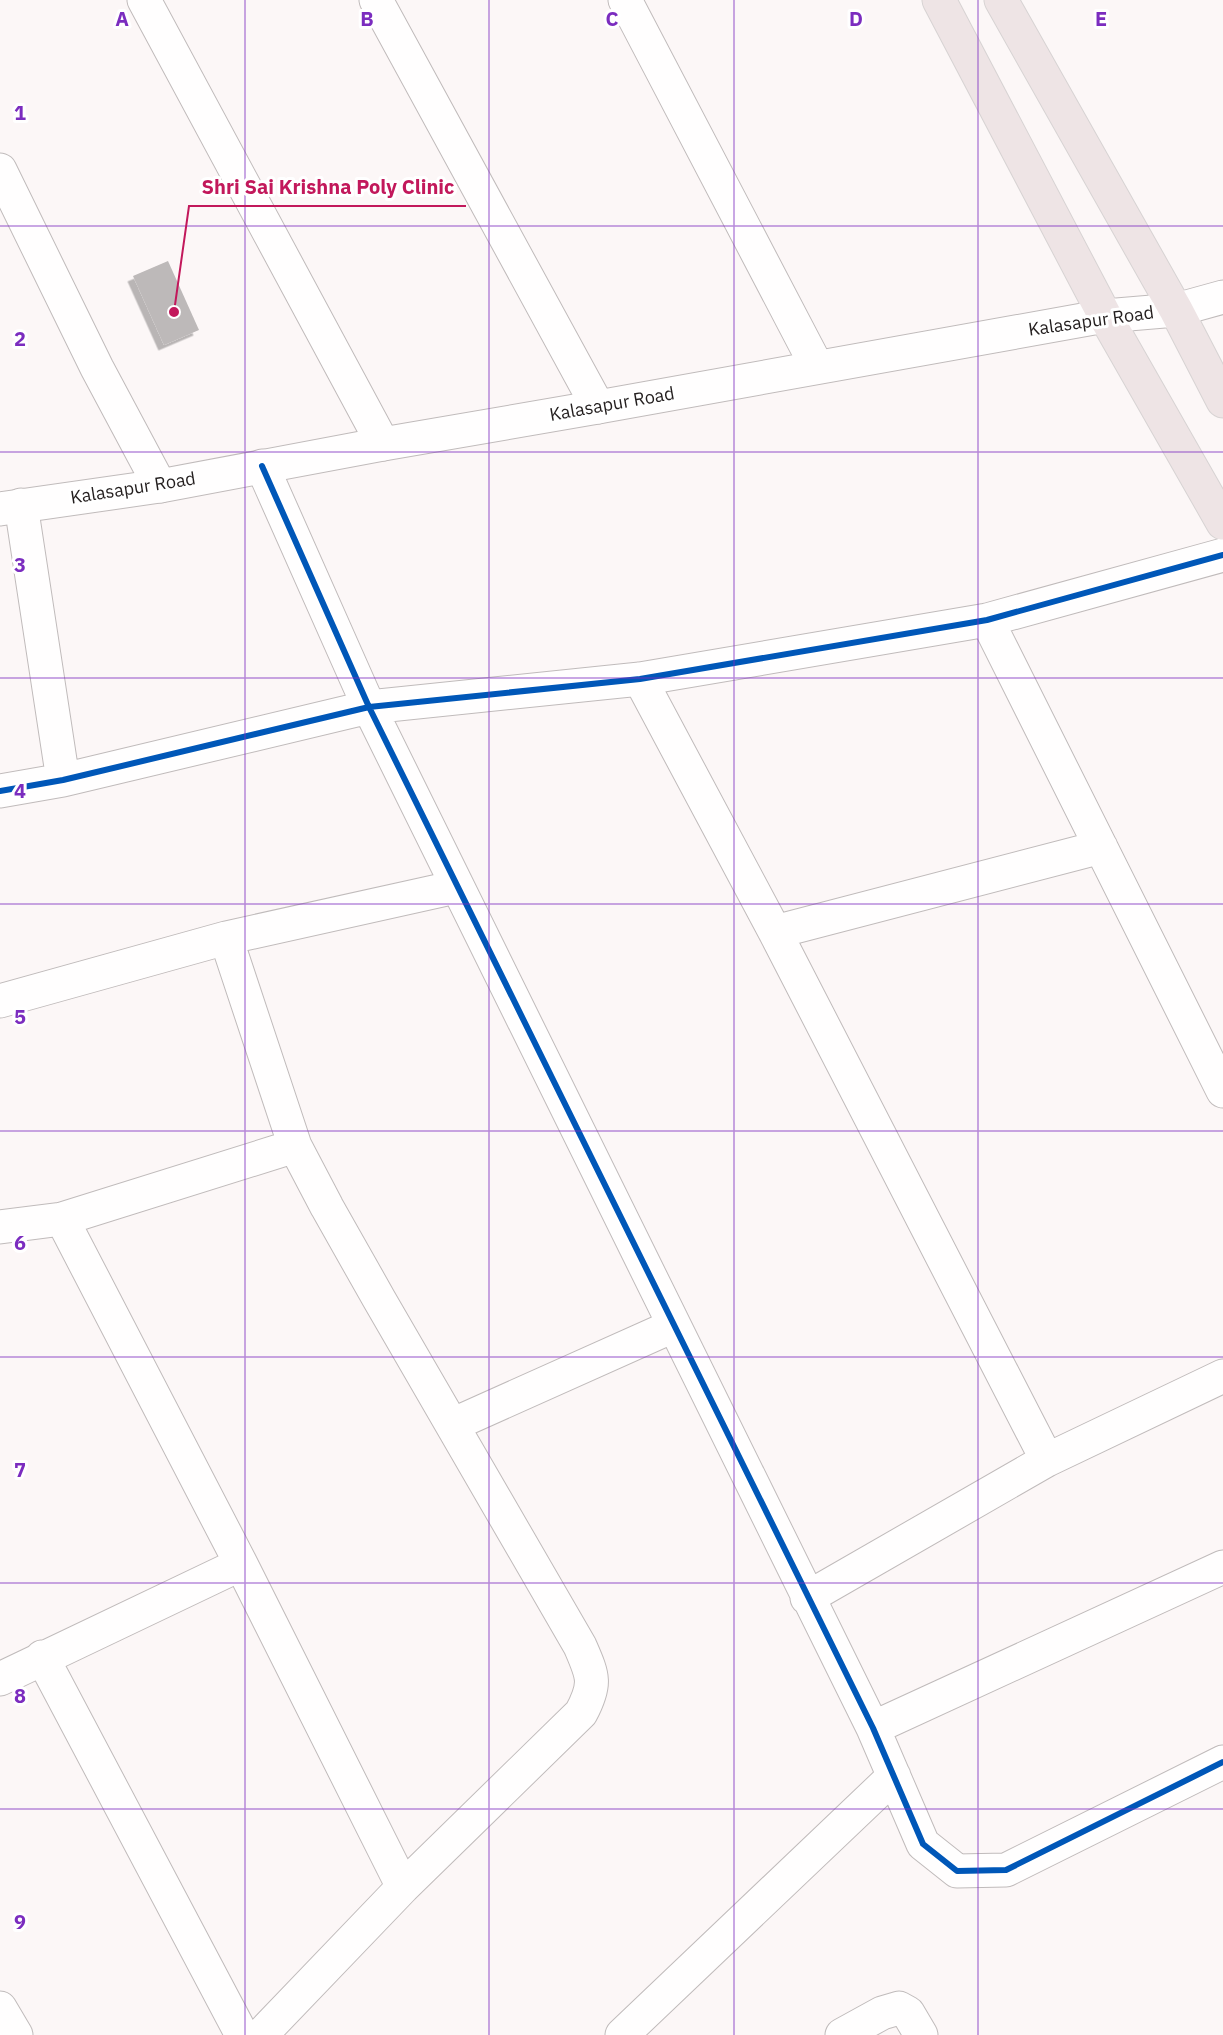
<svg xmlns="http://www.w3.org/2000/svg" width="1223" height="2035" font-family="'IBM Plex Sans',sans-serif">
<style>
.building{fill:#bdb9b9;filter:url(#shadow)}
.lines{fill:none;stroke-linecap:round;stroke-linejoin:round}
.street-casing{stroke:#c0bbbb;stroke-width:35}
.secondary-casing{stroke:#c0bbbb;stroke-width:35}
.primary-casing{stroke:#d7d3d3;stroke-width:35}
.street{stroke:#fffefe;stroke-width:33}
.secondary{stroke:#fffefe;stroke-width:33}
.primary{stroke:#eee4e5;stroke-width:33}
.cycleway-casing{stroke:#fff;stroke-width:10}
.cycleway{stroke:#0057b8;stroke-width:6}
.grid{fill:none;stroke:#7b2cbf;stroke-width:1.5;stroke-opacity:0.55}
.labels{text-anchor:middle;stroke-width:6;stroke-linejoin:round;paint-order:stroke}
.street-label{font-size:18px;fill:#231e1e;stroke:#fff}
.grid-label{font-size:20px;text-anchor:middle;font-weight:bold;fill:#7b2cbf;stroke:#fff;stroke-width:6;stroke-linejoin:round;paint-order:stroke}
.leader{fill:none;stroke:#c2185b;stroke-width:2}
.callout-dot{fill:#c2185b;stroke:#fff;stroke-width:2}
.callout-label{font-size:20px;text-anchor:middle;font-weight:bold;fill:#c2185b;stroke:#fff;stroke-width:6;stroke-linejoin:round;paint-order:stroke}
</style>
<defs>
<filter id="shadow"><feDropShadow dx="-5.5" dy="5.5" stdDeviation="0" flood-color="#0004"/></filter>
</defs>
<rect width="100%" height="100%" fill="#fcf7f7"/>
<path class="building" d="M168,261L199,330L164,345L133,276Z"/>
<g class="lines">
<defs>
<path id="street" d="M144,0L383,444
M376,0L598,407
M625,0L817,367
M0,170L97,368L160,486
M262,466L369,707L873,1728L923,1844L957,1871L1006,1870L1223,1762
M21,505L63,780
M987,620L1223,1091
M640,679L775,932L1047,1460
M0,791L63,780L369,707L640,679L987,620L1223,555
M775,932L1101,847
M226,938L295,1146L327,1207L379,1299L580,1646C593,1676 597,1683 581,1713L403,1887
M0,1001L226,938L456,887
M62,1219L241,1564L403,1887L261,2035
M0,1227L62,1219L295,1146
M452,1425L673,1326
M807,1598L1047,1460L1223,1376
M42,1657L242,2035
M0,1679L241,1564
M873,1728L1223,1567
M0,2008L16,2035
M622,2035L894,1776
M842,2035L882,2013L899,2008L908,2013L921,2035"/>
<path id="secondary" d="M0,509L160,486L383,444L598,407L1105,316L1176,310L1223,297"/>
<path id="primary" d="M939,0L1105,316L1223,523
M1001,0L1176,310L1223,401"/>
</defs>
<use href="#street" class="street-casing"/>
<use href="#secondary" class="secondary-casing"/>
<use href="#primary" class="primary-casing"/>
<use href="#street" class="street"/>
<use href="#secondary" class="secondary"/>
<use href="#primary" class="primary"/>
<defs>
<path id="cycleway" d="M262,466L369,707L873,1728L923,1844L957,1871L1006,1870L1223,1762
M0,791L63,780L369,707L640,679L987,620L1223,555"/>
</defs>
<use href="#cycleway" class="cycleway-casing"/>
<use href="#cycleway" class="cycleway"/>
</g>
<path class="grid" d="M245,0V2035M489,0V2035M734,0V2035M978,0V2035M0,226H1223M0,452H1223M0,678H1223M0,904H1223M0,1131H1223M0,1357H1223M0,1583H1223M0,1809H1223"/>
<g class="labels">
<g class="street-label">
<text transform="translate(1091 321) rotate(-8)" y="6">Kalasapur Road</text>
<text transform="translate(612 404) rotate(-10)" y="6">Kalasapur Road</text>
<text transform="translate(133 488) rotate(-9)" y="6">Kalasapur Road</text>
</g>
</g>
<g class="grid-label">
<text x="122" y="26">A</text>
<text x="367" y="26">B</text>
<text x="612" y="26">C</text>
<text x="856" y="26">D</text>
<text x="1101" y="26">E</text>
<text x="20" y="120">1</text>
<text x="20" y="346">2</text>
<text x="20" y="572">3</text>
<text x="20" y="798">4</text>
<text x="20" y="1024">5</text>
<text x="20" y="1250">6</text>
<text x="20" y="1477">7</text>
<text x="20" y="1703">8</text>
<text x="20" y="1929">9</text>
</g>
<path class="leader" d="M174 312L189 206H466"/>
<circle class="callout-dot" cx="174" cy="312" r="6"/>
<g class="callout-label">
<text x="328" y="194">Shri Sai Krishna Poly Clinic</text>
</g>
</svg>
